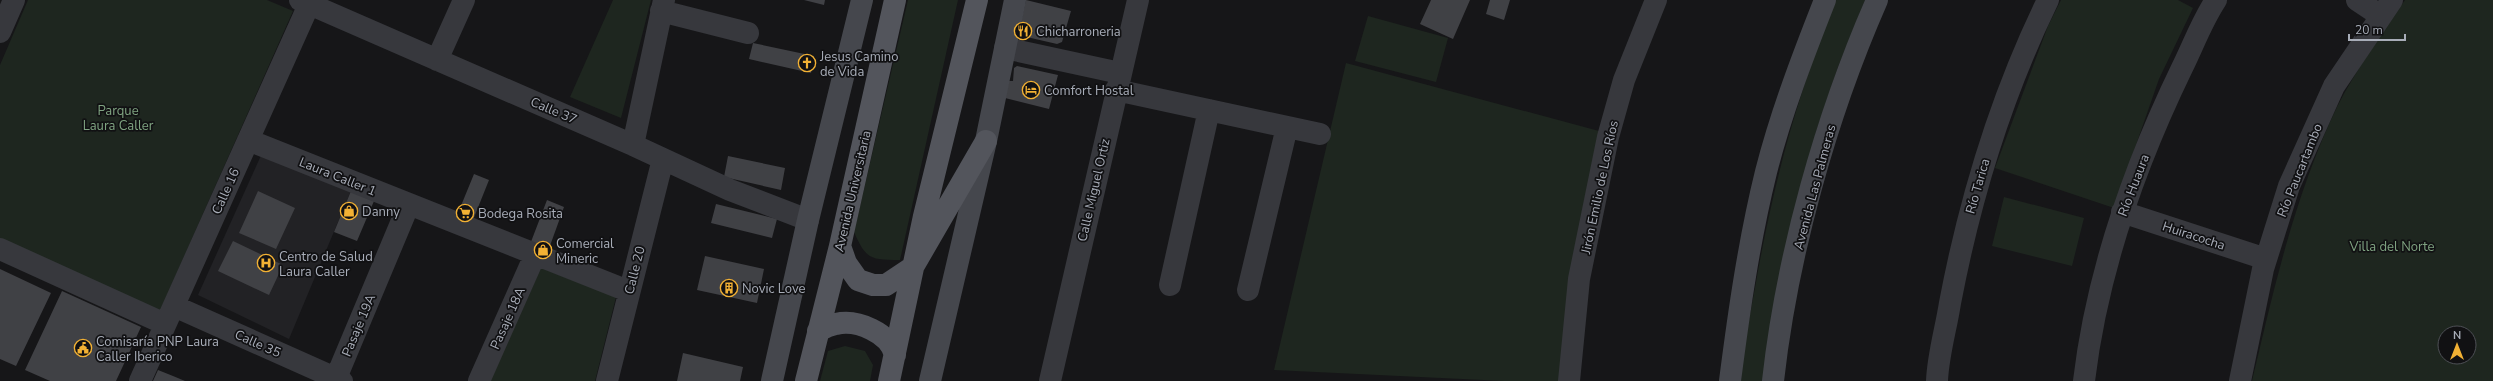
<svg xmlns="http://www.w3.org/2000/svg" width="2493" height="381" font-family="'Nunito Sans',sans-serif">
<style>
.built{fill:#222225}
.green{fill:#1e261f;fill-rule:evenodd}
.building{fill:#404145}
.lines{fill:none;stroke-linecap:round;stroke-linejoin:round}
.street{stroke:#37383d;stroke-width:22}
.secondary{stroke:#45474d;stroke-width:22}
.primary{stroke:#53555c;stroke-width:22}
.labels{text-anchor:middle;stroke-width:3.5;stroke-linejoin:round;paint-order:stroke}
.poi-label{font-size:13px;fill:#a8adb8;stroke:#111113;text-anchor:start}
.park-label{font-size:13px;fill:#7fa381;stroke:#111113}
.street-label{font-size:13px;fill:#a8adb8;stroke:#111113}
</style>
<rect width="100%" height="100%" fill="#161618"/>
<path class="built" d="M263,151L351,191L289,339L198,295Z"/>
<path class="green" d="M28,0H267L293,11L159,313L0,238V65Z
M613,0H651L621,118L570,97Z
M908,0H958L900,260C870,260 866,259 854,232Z
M1836,0H1865L1838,67L1816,132L1765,381H1741C1743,350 1749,319 1755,288C1772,189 1797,93 1836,0Z
M2061,0H2178L2193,8L2159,79L2114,208L1995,168L2048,26Z
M2405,0H2493V381H2252C2274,288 2295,194 2337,107C2355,71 2382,34 2405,0ZM2445,333H2469V357H2445Z
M1368,16L1448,38L1436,82L1355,61Z
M1346,63L1599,131L1561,381H1504L1274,370Z
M2004,197L2084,218L2072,266L1992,246Z
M541,268L616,297L595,381H490Z
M845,346L865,351L873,365L870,381H820L828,351Z"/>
<path class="building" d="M804,0H825L824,5Z
M1026,0L1071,11L1062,42L1057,44L1018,35Z
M1431,0H1470L1453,39L1420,24Z
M1490,0H1510L1504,20L1486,14Z
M753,43L814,56L811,73L749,59Z
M1017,66L1058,75L1049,109L1005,98L1009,81H1013L1014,68Z
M728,156L785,168L781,190L724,177Z
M474,174L489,180L473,220L458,213Z
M258,191L295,208L276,249L239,233Z
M351,191L374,201L357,241L334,232Z
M547,200L564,207L547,254L529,247Z
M716,204L777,219L772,238L711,223Z
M233,241L283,265L269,295L218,271Z
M705,256L764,269L757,303L697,290Z
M0,269L51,293L16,366L0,359Z
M62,291L141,327L116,381H50L25,370Z
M683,353L743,367L740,381H677Z
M158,370L173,376L185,381H153Z"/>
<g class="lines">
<path class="street" d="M300,0L633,145L730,190L808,220
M2357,0L2381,16
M661,11L748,33
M0,32L14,0
M1005,48L1120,73
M437,60L464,0
M1116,90L1320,134
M248,140L628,291
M633,145L664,0
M2122,212L2266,259
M0,249L165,324
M1170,285L1209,110
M1248,290L1287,127
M174,306L342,381
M336,378L409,204
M140,381L311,0
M479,381L535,255
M607,381L663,159
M1050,381L1138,0
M1569,381L1579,279L1608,137L1624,80L1656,0
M1937,381C1938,355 1946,329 1950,303C1970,198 2001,96 2048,0
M2084,381C2097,272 2134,167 2182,68C2193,46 2202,21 2216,0
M2240,381L2263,269L2289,186L2334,86L2392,0"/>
<path class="secondary" d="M772,381L808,220L862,0
M930,381L986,141L1015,0
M1730,381C1739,311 1749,241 1766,172C1781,113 1803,56 1825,0
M1773,381C1787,255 1826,116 1877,0"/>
<path class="primary" d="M840,246L846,263L858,280L873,285H886L913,267L986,141
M818,331C824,328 830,325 836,324C857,319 890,333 895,355
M806,381L840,246L895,0
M889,381L924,216L977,0"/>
</g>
<defs>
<symbol id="restaurant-ring" viewBox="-11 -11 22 22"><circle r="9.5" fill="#111113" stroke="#f2b134" stroke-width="1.5"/><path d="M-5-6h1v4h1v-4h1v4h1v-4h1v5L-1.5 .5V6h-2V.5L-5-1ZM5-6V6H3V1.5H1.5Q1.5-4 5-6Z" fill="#f2b134"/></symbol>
<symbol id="church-ring" viewBox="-11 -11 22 22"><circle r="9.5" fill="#111113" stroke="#f2b134" stroke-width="1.5"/><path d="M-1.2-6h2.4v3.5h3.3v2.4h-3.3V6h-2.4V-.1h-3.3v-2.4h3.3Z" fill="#f2b134"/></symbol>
<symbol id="hotel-ring" viewBox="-11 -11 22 22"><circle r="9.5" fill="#111113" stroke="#f2b134" stroke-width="1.5"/><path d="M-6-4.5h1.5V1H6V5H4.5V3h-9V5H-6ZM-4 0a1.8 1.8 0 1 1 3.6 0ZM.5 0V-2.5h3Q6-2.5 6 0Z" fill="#f2b134"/></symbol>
<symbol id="shop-ring" viewBox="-11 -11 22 22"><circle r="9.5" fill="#111113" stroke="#f2b134" stroke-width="1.5"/><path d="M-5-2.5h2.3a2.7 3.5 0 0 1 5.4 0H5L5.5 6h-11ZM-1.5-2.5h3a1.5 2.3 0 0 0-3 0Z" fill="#f2b134"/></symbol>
<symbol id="supermarket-ring" viewBox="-11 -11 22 22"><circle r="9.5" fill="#111113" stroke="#f2b134" stroke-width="1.5"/><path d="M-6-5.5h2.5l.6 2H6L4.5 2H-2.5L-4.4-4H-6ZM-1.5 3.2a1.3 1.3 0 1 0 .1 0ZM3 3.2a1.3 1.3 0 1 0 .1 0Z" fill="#f2b134"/></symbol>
<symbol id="hospital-ring" viewBox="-11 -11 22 22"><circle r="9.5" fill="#111113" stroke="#f2b134" stroke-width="1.5"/><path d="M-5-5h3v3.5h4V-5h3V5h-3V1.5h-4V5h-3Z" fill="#f2b134"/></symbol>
<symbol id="building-ring" viewBox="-11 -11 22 22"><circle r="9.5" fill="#111113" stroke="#f2b134" stroke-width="1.5"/><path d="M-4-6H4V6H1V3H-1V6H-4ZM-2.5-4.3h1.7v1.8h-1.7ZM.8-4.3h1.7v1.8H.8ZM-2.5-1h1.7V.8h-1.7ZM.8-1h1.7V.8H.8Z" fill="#f2b134"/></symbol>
<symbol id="civic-ring" viewBox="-11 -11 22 22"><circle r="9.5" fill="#111113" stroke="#f2b134" stroke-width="1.5"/><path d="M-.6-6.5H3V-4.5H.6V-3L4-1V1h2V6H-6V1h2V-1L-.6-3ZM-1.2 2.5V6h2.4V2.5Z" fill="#f2b134"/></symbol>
</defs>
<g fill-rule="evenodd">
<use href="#restaurant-ring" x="1013" y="21" width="20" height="20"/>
<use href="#church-ring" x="797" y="53" width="20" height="20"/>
<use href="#hotel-ring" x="1021" y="80" width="20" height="20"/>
<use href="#shop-ring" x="339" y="201" width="20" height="20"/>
<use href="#supermarket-ring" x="455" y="203" width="20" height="20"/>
<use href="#shop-ring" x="533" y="240" width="20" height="20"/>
<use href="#hospital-ring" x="256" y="253" width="20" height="20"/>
<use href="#building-ring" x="719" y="278" width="20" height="20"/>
<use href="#civic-ring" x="73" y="338" width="20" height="20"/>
</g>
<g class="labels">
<g class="poi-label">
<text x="1036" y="36">Chicharroneria</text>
<text x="820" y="61">Jesus Camino<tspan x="820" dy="15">de Vida</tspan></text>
<text x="1044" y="95">Comfort Hostal</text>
<text x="362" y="216">Danny</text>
<text x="478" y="218">Bodega Rosita</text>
<text x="556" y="248">Comercial<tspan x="556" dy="15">Mineric</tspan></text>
<text x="279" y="261">Centro de Salud<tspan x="279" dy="15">Laura Caller</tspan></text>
<text x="742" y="293">Novic Love</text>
<text x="96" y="346">Comisaría PNP Laura<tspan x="96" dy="15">Caller Iberico</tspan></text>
</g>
<g class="park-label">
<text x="118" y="115">Parque<tspan x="118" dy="15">Laura Caller</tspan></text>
<text x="2392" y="251">Villa del Norte</text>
</g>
<g class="street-label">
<text transform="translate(554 110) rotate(23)" y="5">Calle 37</text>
<text transform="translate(2299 170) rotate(-68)" y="5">Río Paucartambo</text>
<text transform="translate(338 176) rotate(22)" y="5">Laura Caller 1</text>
<text transform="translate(2133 185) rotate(-69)" y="5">Río Huaura</text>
<text transform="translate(1977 186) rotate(-74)" y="5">Río Tarica</text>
<text transform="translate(1599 187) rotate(-78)" y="5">Jirón Emilio de Los Ríos</text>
<text transform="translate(1814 187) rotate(-75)" y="5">Avenida Las Palmeras</text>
<text transform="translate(1093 190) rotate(-77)" y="5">Calle Miguel Ortiz</text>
<text transform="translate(225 191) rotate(-66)" y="5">Calle 16</text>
<text transform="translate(852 191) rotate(-77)" y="5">Avenida Universitaria</text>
<text transform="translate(2194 235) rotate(18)" y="5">Huiracocha</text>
<text transform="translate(634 270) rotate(-76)" y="5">Calle 20</text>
<text transform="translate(507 318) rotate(-66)" y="5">Pasaje 18A</text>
<text transform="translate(358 325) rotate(-67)" y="5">Pasaje 19A</text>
<text transform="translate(258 343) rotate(24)" y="5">Calle 35</text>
</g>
</g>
<g transform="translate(2457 345)"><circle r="19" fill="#111113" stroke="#4d4f55"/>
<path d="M0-3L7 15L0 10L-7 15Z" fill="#f2b134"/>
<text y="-6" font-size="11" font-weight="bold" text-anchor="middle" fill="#a8adb8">N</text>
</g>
<path d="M2349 34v6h56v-6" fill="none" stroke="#a8adb8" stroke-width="2"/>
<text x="2355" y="34" font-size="12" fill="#a8adb8" stroke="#111113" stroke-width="3" paint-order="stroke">20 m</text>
</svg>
